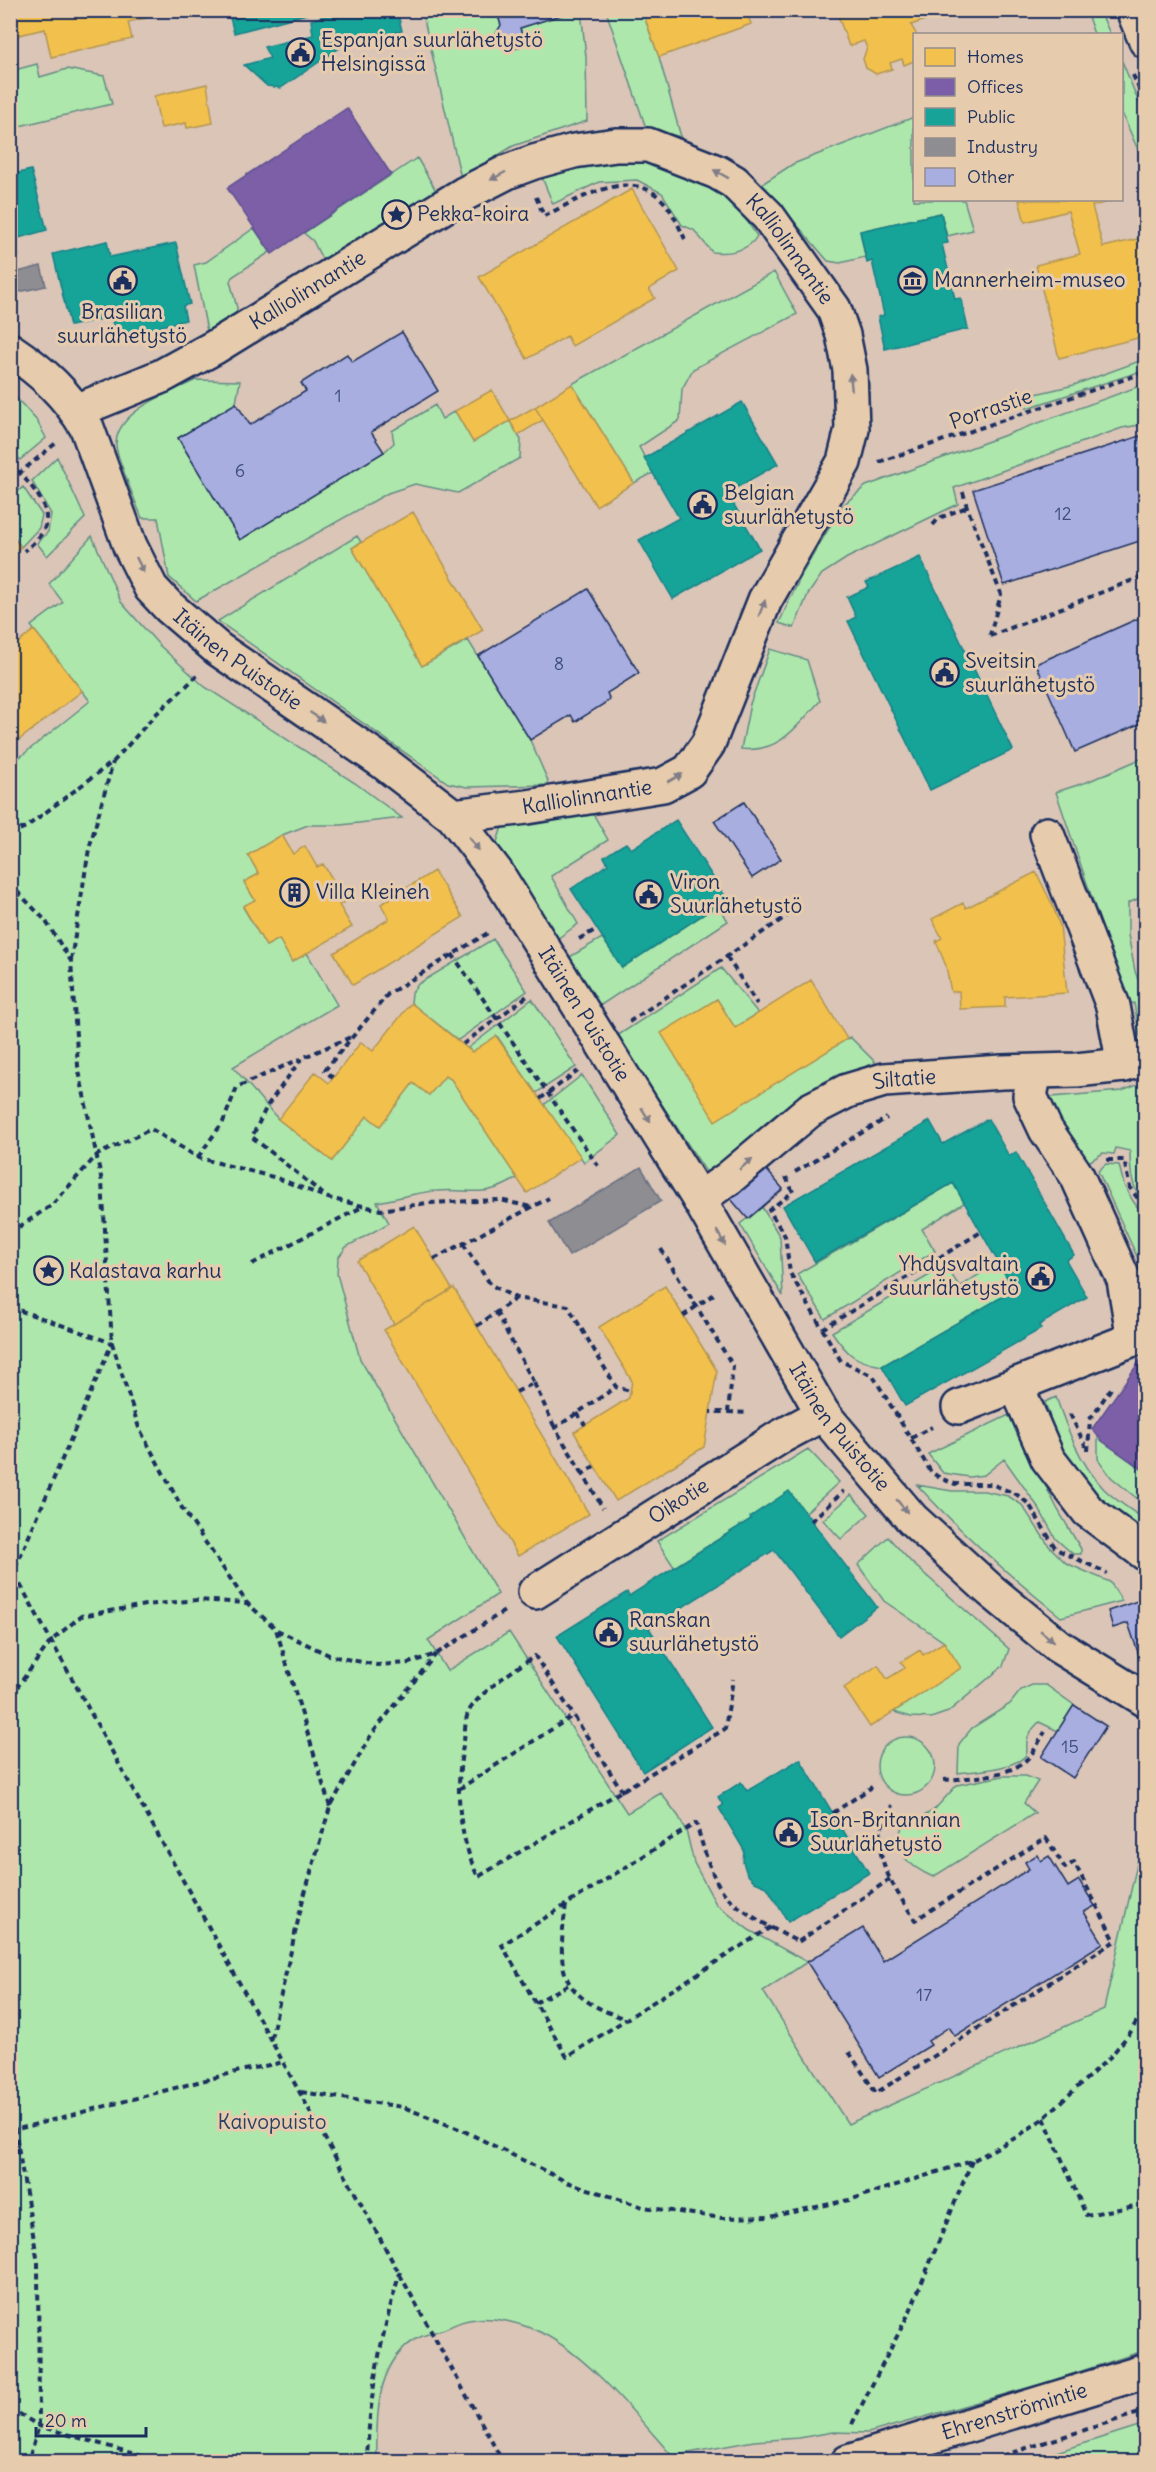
<svg xmlns="http://www.w3.org/2000/svg" width="1156" height="2472" font-family="Delius,sans-serif">
<style>
.green{fill:#aee7ab;stroke:#648b84;stroke-width:1.5}
.homes{fill:#f2c14e;stroke:#b29553;stroke-width:1.5}
.offices{fill:#7b5ea7;stroke:#5e5091;stroke-width:1.5}
.public{fill:#17a398;stroke:#188087;stroke-width:1.5}
.industry{fill:#8d8d92;stroke:#6b7182;stroke-width:1.5}
.building{fill:#a8aedf;stroke:#1b2f5e;stroke-width:1.5}
.lines{fill:none;stroke-linecap:round;stroke-linejoin:round}
.minor-casing{stroke:#1b2f5e;stroke-width:38}
.path{stroke:#1b2f5e;stroke-width:4;stroke-dasharray:6 4.5;stroke-linecap:butt}
.minor{stroke:#e6cbad;stroke-width:33}
.oneway{fill:#807d86}
.labels{text-anchor:middle;stroke-width:6;stroke-linejoin:round;paint-order:stroke}
.number-label{font-size:18px;fill:#3e4f7e}
.poi-label{font-size:21px;fill:#1b2f5e;stroke:#e6cbad;text-anchor:start}
.street-label{font-size:21px;fill:#1b2f5e;stroke:#e6cbad}
.park-label{font-size:21px;fill:#2a4166;stroke:#e6cbad}
</style>
<rect width="100%" height="100%" fill="#dac5b7"/>
<filter id="ink" filterUnits="userSpaceOnUse"><feTurbulence type="fractalNoise" baseFrequency=".0167" numOctaves="2"/><feDisplacementMap in="SourceGraphic" scale="12" xChannelSelector="R" yChannelSelector="G"/><feConvolveMatrix kernelMatrix="1 2 1 2 8 2 1 2 1" color-interpolation-filters="sRGB"/></filter>
<g filter="url(#ink)">
<path class="green" d="M422,11H496L501,25L496,34L500,45L510,50L519,47L523,39L520,28L574,11H581L586,57L587,121L513,146L461,178Z
M606,11H642L659,57L681,137L646,128Z
M1086,11H1100L1110,34H1094Z
M1122,61L1145,118V166L1122,113Z
M37,64L40,77L67,69L104,76L112,104L11,128V71Z
M914,117V200H964L973,230L947,236L941,213L860,231L865,257L840,263L828,261L762,184L793,164Z
M417,158L438,194L325,265L313,241L304,233Z
M620,160L649,163L713,186L739,209L757,236C749,251 728,254 712,252L694,230L682,225L662,193L637,180L599,182L553,204L541,175L575,165Z
M254,228L270,252L232,277L230,281L237,308L236,320L208,336L194,265L206,262Z
M774,272L797,314L693,369L682,389L680,420L639,447L653,473L634,483L572,384Z
M1145,359V370L1027,408L1023,397L1074,385Z
M196,380L240,381L236,403L178,438L240,540L384,452L394,443L392,431L435,405L442,419L455,411L473,442L510,421L521,440L520,458L458,493L415,484L388,493L196,601L169,577L158,518H142C137,505 115,454 116,444C117,410 170,393 196,380Z
M1145,384V424L1122,428L954,488L958,504L847,558L822,574L808,594L794,628L779,623L803,572L842,506L866,486Z
M11,392L37,421L46,438L20,460L11,449Z
M57,457L85,518L47,556L37,543L48,532L51,514L32,481Z
M23,487L42,515L39,528L21,547L11,533L10,499Z
M92,536L121,602L159,645L205,687L355,783L402,818L341,825H308L282,835L248,855L259,874L244,882L255,900L243,907L266,946L279,939L292,962L307,953L337,1005L233,1067L278,1119L332,1161L367,1116L380,1126L413,1083L429,1095L445,1076L451,1079L517,1178C484,1199 472,1188 436,1191C417,1192 396,1199 377,1202L389,1223L346,1247L338,1258L337,1274L360,1359L498,1594L428,1640L447,1671L509,1632L627,1813L661,1793L679,1817L687,1834L694,1863L716,1904L749,1930L807,1962L763,1991L848,2124L1104,2009L1145,1829L1146,2350L1048,2382L868,2433L833,2432L799,2438L754,2441L672,2456C636,2415 589,2356 540,2332C520,2323 490,2315 469,2320C461,2321 454,2325 447,2328C436,2332 423,2334 413,2341C375,2366 376,2421 377,2461L11,2462L10,765L90,701L31,626L63,602L49,584Z
M357,536L361,542L352,548L422,666L468,640L530,740L548,781L546,785L467,787L448,783L218,621Z
M770,649L807,660L820,701C796,727 780,753 741,749L750,704Z
M1145,757V896L1128,903V935L1135,971L1145,999V1034L1140,1036L1134,1003L1128,1004L1056,792L1087,782Z
M591,810L608,840L551,876L578,924L557,939L496,845L503,824Z
M718,905L728,921L598,1007L568,958L602,938L622,967Z
M493,939L527,991L458,1040L411,1003L412,993L418,984Z
M721,968L758,1013L735,1028L717,999L662,1033L715,1120L850,1037L875,1062L874,1067L708,1175L617,1036Z
M532,999L576,1067L536,1093L497,1036L472,1052L468,1048Z
M582,1075L620,1135L584,1162L544,1105Z
M1145,1082V1203C1131,1190 1130,1169 1130,1151L1116,1148L1114,1154L1103,1153L1087,1163L1048,1106L1052,1097L1122,1091Z
M1106,1164L1119,1165L1124,1185L1133,1201L1145,1217V1274L1098,1171Z
M953,1183L964,1203L922,1229L935,1251L825,1319L797,1274Z
M762,1207L780,1237L783,1296L740,1224Z
M998,1262L1014,1290L882,1366C854,1361 848,1355 832,1332L945,1266L960,1287Z
M1056,1397C1067,1429 1080,1464 1104,1489C1116,1501 1132,1510 1145,1520V1533C1110,1510 1080,1485 1061,1447C1054,1433 1050,1417 1045,1402Z
M1009,1415L1058,1510L1081,1549V1554H1073L1056,1539L1038,1507L1004,1459L984,1475L969,1477L943,1473L928,1454Z
M1098,1436L1145,1472V1505L1111,1477L1098,1459Z
M808,1449L839,1482L805,1513L751,1519L674,1567L657,1541Z
M917,1485L952,1491H984L1008,1496L1022,1505L1049,1546L1066,1563L1110,1582L1122,1601L1061,1617C1009,1576 962,1533 917,1485Z
M851,1495L869,1514L841,1539L823,1520Z
M888,1537L911,1562L1009,1649L1003,1666L948,1712L931,1718L911,1717L894,1712L960,1667L944,1642L884,1601L858,1565Z
M1032,1685H1046L1074,1705L1058,1731L1039,1722C1034,1727 1028,1734 1027,1741C1026,1746 1028,1751 1026,1755C1016,1769 974,1771 958,1773L959,1744L972,1728L1010,1704L1021,1690Z
M877 1766a29 29 0 1 1 58 0a29 29 0 1 1-58 0Z
M1003,1776H1025L1038,1781L1024,1803L1035,1813L933,1877C909,1866 889,1851 904,1823L919,1819L934,1810L957,1785Z
M1145,2424V2461H1028Z"/>
<path class="homes" d="M10,10H144L146,18L128,22L132,39L51,57L45,29L10,37Z
M642,10H746L751,24L659,57Z
M836,10H921L925,20L911,25L916,34L914,61L904,65L902,59L890,63L892,69L876,74L866,68L863,59L867,48L864,41L849,46Z
M207,84L213,123L187,128L186,123L161,128L154,96Z
M632,189L679,271L649,289L655,298L572,346L567,336L527,359L479,277Z
M1019,200H1109V202L1092,206L1103,247L1146,237V336L1059,358L1036,265L1080,254L1068,211L1025,222Z
M572,384L634,483L596,506L535,407Z
M492,390L510,421L473,442L455,411Z
M535,407L543,420L518,435L510,421Z
M413,512L483,630L422,666L352,548Z
M10,533L21,547L10,555Z
M34,630L82,691L10,747V649Z
M282,835L293,854L305,846L317,867L323,864L346,901L339,905L352,927L292,962L279,939L266,946L243,906L255,900L244,882L259,874L248,855Z
M434,871L463,917L353,985L334,953L389,919L381,904Z
M1036,872L1052,904L1060,926L1067,993L1005,997V1007L960,1009L959,991L951,992L946,966L936,941L942,938L932,919L963,903L966,908Z
M811,980L847,1039L715,1121L661,1033L717,999L735,1028Z
M411,1003L472,1052L496,1036L581,1157L527,1193L451,1079L445,1076L429,1095L413,1083L380,1126L367,1116L332,1161L278,1119L315,1072L329,1083L361,1042L373,1051Z
M414,1226L452,1289L394,1324L357,1261Z
M665,1286L717,1371L704,1447L616,1501L574,1432L629,1398L632,1381L599,1327Z
M454,1288L589,1514L518,1556L384,1330Z
M944,1642L961,1668L870,1727L844,1688L878,1665L887,1679L905,1668L901,1662L920,1650L923,1655Z"/>
<path class="offices" d="M347,108L391,174L272,254L227,188Z
M1144,1355L1146,1357V1472L1102,1441L1092,1429Z"/>
<path class="public" d="M228,10H322L234,33Z
M345,10H397L402,31L344,45L281,88L267,86L244,65L270,58L264,47L313,35L311,20Z
M31,170L47,230L15,239L19,255L10,257V175Z
M941,213L948,243L942,244L955,299L961,298L968,329L885,349L878,317L884,315L872,261L867,263L860,231Z
M107,241L110,257L176,243L190,304L183,306L186,320L161,326L162,331L117,341L111,317L70,326L53,254Z
M742,402L778,464L727,493L760,549L673,599L639,540L679,518L644,458Z
M920,557L1013,750L930,790L848,621L856,617L847,597L869,587L866,582Z
M676,820L727,899L622,968L571,889L608,864L604,857L616,849L626,843L631,849Z
M988,1119L1009,1156L1016,1152L1074,1255L1066,1260L1087,1297L1039,1325L1041,1329L905,1406L882,1366L1014,1290L953,1183L815,1262L783,1206L930,1121L943,1144Z
M789,1491L877,1607L839,1636L774,1550L649,1628L712,1727L643,1772L557,1636L627,1592L629,1596L751,1519L750,1517Z
M800,1759L869,1873L788,1922L767,1887L755,1882L747,1874L743,1862L744,1850L719,1808L723,1805L718,1797L741,1782L747,1791Z"/>
<path class="industry" d="M41,266L46,286L10,294V274Z
M641,1167L661,1201L569,1256L549,1223Z"/>
<path class="building" d="M496,10H574V11L520,28L523,39L519,47L510,50L500,45L496,34L501,25Z
M402,332L438,391L371,432L384,452L240,540L178,438L236,403L250,425L306,391L301,383L347,354L352,362Z
M1140,436L1146,454V539L1004,585L973,490Z
M588,589L639,673L607,693L610,700L575,722L571,715L530,740L478,656Z
M1146,615V721L1075,752L1036,664Z
M744,802L781,859L752,878L714,821Z
M765,1168L783,1189L748,1219L730,1198Z
M1146,1598V1666L1143,1667L1128,1623L1113,1628L1108,1611Z
M1074,1705L1106,1726L1073,1778L1041,1757Z
M1037,1855L1041,1861L1049,1856L1068,1887L1079,1880L1095,1906L1084,1912L1103,1943L955,2036L949,2027L928,2041L931,2045L879,2077L807,1962L863,1928L883,1961L1029,1869L1025,1862Z"/>
<g class="lines">
<defs>
<g id="minor">
<path d="M1133,10L1146,41"/>
<path id="s1" d="M10,350C43,372 67,394 87,428L130,546L151,588L169,607L218,649L383,762L453,816L496,872L699,1199L823,1414L912,1519L990,1590L1058,1646L1146,1700"/>
<path id="s2" d="M76,411L162,376L215,347L464,194L507,172L534,162L574,151L616,145H648L717,172L734,182L768,216L834,309L843,335L850,370L852,429L844,462L765,600L708,744L689,771L663,785L527,807L453,816"/>
<path d="M1047,834L1113,1006L1124,1065"/>
<path d="M1035,1072L1030,1096L1046,1130L1077,1176L1124,1280L1134,1339"/>
<path id="s3" d="M699,1199L729,1178L810,1110L847,1091L884,1080L1002,1072L1076,1070L1124,1065L1146,1058"/>
<path d="M1016,1385L1048,1459L1088,1511L1146,1554"/>
<path d="M959,1407L1146,1334"/>
<path id="s4" d="M535,1592L780,1437L823,1414"/>
<path id="s5" d="M848,2462L1146,2371"/>
</g>
</defs>
<use href="#minor" class="minor-casing"/>
<path class="path" d="M1133,75L1146,105
M536,197L544,216C580,199 631,165 664,202C673,212 679,227 685,239
M879,462L1146,372
M10,463C25,479 56,507 43,531C39,539 30,546 24,551
M10,481L56,443
M963,492L967,507L1001,594L990,635
M933,525L939,518L967,507
M990,636L1146,575
M10,834L26,827L114,761L155,715L197,676
M10,884L45,920L71,961L78,1066L102,1182L112,1343L139,1428L182,1508L247,1603L276,1629L330,1807
M579,939L597,929
M452,954L598,1166
M727,957L757,1004
M71,960L89,849L113,762
M629,1022L787,916
M463,1044L530,994
M333,1078L325,1070L388,994L491,931
M540,1099L578,1071
M198,1157L223,1122L237,1087L300,1059
M1107,1160H1124L1130,1188L1146,1209
M795,1172L887,1118
M786,1177L793,1192L769,1210L785,1236L790,1273L841,1361L873,1376L931,1472L940,1478L955,1484H991L1016,1494L1029,1504L1056,1549L1107,1573
M323,1194L252,1137L267,1106L302,1058L353,1036
M10,1233L52,1205L97,1155L151,1129L199,1158L277,1178L328,1198L381,1210L427,1203L500,1200L531,1207
M463,1244L491,1285L516,1298L568,1306L616,1387L630,1391
M661,1249L733,1366L728,1412H710
M434,1259L549,1198
M252,1264L362,1207
M10,1307L112,1343L14,1571
M496,1312L534,1383L516,1392
M683,1316L714,1294
M477,1326L516,1298
M822,1329L981,1232
M534,1383L555,1428
M728,1412L749,1413
M577,1413L585,1425
M1070,1414L1086,1447
M911,1438L932,1427
M1088,1451L1090,1419L1112,1387
M594,1466L583,1474L603,1508
M583,1474L555,1428L616,1387
M811,1521L844,1491
M10,1566L503,2462
M277,1630L331,1656L377,1665L409,1663L436,1654L506,1610
M10,1697L51,1641L81,1616L145,1605L197,1600L246,1603
M944,1780C967,1778 1009,1777 1026,1760C1034,1753 1039,1741 1045,1732
M459,1789L574,1715
M623,1792L535,1656C517,1668 477,1693 468,1713C465,1720 465,1732 464,1740C455,1788 457,1832 478,1877L725,1729L733,1679
M833,1813L872,1787
M566,1905C557,1970 557,1996 626,2019
M771,1927L567,2057L502,1945L696,1823C702,1843 711,1877 724,1893C739,1912 776,1930 798,1942L890,1879
M535,2003L570,1984
M271,2038L302,1903L330,1807L371,1735L436,1654
M849,2052L876,2093L1115,1941L1074,1862L1065,1868L1046,1838L915,1920C899,1895 874,1862 881,1830C883,1822 889,1813 892,1805
M301,2092L403,2107L464,2131L567,2182L643,2207L722,2218L769,2217L849,2200L972,2161L1017,2137L1044,2118L1110,2057L1130,2033L1146,2005
M10,2118L15,2129L38,2263L39,2426L28,2462
M1044,2118L1086,2215L1146,2204
M10,2131L240,2071L284,2062
M10,2408L39,2426L162,2462
M852,2424L910,2311L972,2161
M367,2462C369,2395 381,2336 400,2272
M982,2462L1139,2413"/>
<use href="#minor" class="minor"/>
</g>
<defs><path id="oneway-solid" d="M-6-.8H1V-3.2L6.5 0L1 3.2V.8H-6Z" transform="scale(1.5)"/></defs>
<g class="oneway">
<use href="#oneway-solid" transform="translate(721 174) rotate(-151)"/>
<use href="#oneway-solid" transform="translate(498 176) rotate(152)"/>
<use href="#oneway-solid" transform="translate(851 382) rotate(-95)"/>
<use href="#oneway-solid" transform="translate(140 565) rotate(64)"/>
<use href="#oneway-solid" transform="translate(762 608) rotate(-68)"/>
<use href="#oneway-solid" transform="translate(317 717) rotate(34)"/>
<use href="#oneway-solid" transform="translate(675 778) rotate(-29)"/>
<use href="#oneway-solid" transform="translate(474 844) rotate(53)"/>
<use href="#oneway-solid" transform="translate(646 1115) rotate(58)"/>
<use href="#oneway-solid" transform="translate(746 1164) rotate(-40)"/>
<use href="#oneway-solid" transform="translate(721 1238) rotate(60)"/>
<use href="#oneway-solid" transform="translate(902 1506) rotate(50)"/>
<use href="#oneway-solid" transform="translate(1047 1636) rotate(40)"/>
</g>
</g>
<defs>
<symbol id="civic-ring" viewBox="-11 -11 22 22"><circle r="9.5" fill="#e6cbad" stroke="#1b2f5e" stroke-width="1.5"/><path d="M-.6-6.5H3V-4.5H.6V-3L4-1V1h2V6H-6V1h2V-1L-.6-3ZM-1.2 2.5V6h2.4V2.5Z" fill="#1b2f5e"/></symbol>
<symbol id="sight-ring" viewBox="-11 -11 22 22"><circle r="9.5" fill="#e6cbad" stroke="#1b2f5e" stroke-width="1.5"/><path d="M0-6L1.8-2.2L6-1.7L2.9 1.2L3.7 5.4L0 3.3L-3.7 5.4L-2.9 1.2L-6-1.7L-1.8-2.2Z" fill="#1b2f5e"/></symbol>
<symbol id="museum-ring" viewBox="-11 -11 22 22"><circle r="9.5" fill="#e6cbad" stroke="#1b2f5e" stroke-width="1.5"/><path d="M0-6L6-3V-2H-6V-3ZM-5-1h2V3h-2ZM-1-1h2V3h-2ZM3-1h2V3H3ZM-6 4H6V6H-6Z" fill="#1b2f5e"/></symbol>
<symbol id="building-ring" viewBox="-11 -11 22 22"><circle r="9.5" fill="#e6cbad" stroke="#1b2f5e" stroke-width="1.5"/><path d="M-4-6H4V6H1V3H-1V6H-4ZM-2.5-4.3h1.7v1.8h-1.7ZM.8-4.3h1.7v1.8H.8ZM-2.5-1h1.7V.8h-1.7ZM.8-1h1.7V.8H.8Z" fill="#1b2f5e"/></symbol>
</defs>
<g fill-rule="evenodd">
<use href="#civic-ring" x="284" y="36" width="33" height="33"/>
<use href="#sight-ring" x="380" y="198" width="33" height="33"/>
<use href="#museum-ring" x="896" y="264" width="33" height="33"/>
<use href="#civic-ring" x="106" y="264" width="33" height="33"/>
<use href="#civic-ring" x="686" y="488" width="33" height="33"/>
<use href="#civic-ring" x="928" y="656" width="33" height="33"/>
<use href="#building-ring" x="278" y="876" width="33" height="33"/>
<use href="#civic-ring" x="632" y="878" width="33" height="33"/>
<use href="#sight-ring" x="32" y="1254" width="33" height="33"/>
<use href="#civic-ring" x="1024" y="1260" width="33" height="33"/>
<use href="#civic-ring" x="592" y="1616" width="33" height="33"/>
<use href="#civic-ring" x="772" y="1816" width="33" height="33"/>
</g>
<g class="labels">
<g class="number-label">
<text x="338" y="402">1</text>
<text x="240" y="477">6</text>
<text x="1063" y="520">12</text>
<text x="559" y="670">8</text>
<text x="1070" y="1753">15</text>
<text x="924" y="2001">17</text>
</g>
<g class="poi-label">
<text x="321" y="47">Espanjan suurlähetystö<tspan x="321" dy="24">Helsingissä</tspan></text>
<text x="417" y="221">Pekka-koira</text>
<text x="934" y="287">Mannerheim-museo</text>
<text x="122" y="319" text-anchor="middle">Brasilian<tspan x="122" dy="24">suurlähetystö</tspan></text>
<text x="724" y="500">Belgian<tspan x="724" dy="24">suurlähetystö</tspan></text>
<text x="965" y="668">Sveitsin<tspan x="965" dy="24">suurlähetystö</tspan></text>
<text x="670" y="889">Viron<tspan x="670" dy="24">Suurlähetystö</tspan></text>
<text x="316" y="899">Villa Kleineh</text>
<text x="1019" y="1271" text-anchor="end">Yhdysvaltain<tspan x="1019" dy="24">suurlähetystö</tspan></text>
<text x="69" y="1278">Kalastava karhu</text>
<text x="629" y="1627">Ranskan<tspan x="629" dy="24">suurlähetystö</tspan></text>
<text x="810" y="1827">Ison-Britannian<tspan x="810" dy="24">Suurlähetystö</tspan></text>
</g>
<g class="street-label">
<text dy="7" stroke="none"><textPath href="#s2" startOffset="820">Kalliolinnantie</textPath></text>
<text dy="7" stroke="none"><textPath href="#s2" startOffset="262">Kalliolinnantie</textPath></text>
<text transform="translate(991 409) rotate(-19)" y="7">Porrastie</text>
<text dy="7" stroke="none"><textPath href="#s1" startOffset="396">Itäinen Puistotie</textPath></text>
<text transform="translate(587 797) rotate(-9)" y="7">Kalliolinnantie</text>
<text dy="7" stroke="none"><textPath href="#s1" startOffset="900">Itäinen Puistotie</textPath></text>
<text dy="7" stroke="none"><textPath href="#s3" startOffset="243">Siltatie</textPath></text>
<text dy="7" stroke="none"><textPath href="#s1" startOffset="1386">Itäinen Puistotie</textPath></text>
<text dy="7" stroke="none"><textPath href="#s4" startOffset="170">Oikotie</textPath></text>
<text dy="7" stroke="none"><textPath href="#s5" startOffset="174">Ehrenströmintie</textPath></text>
</g>
<g class="park-label">
<text x="272" y="2129">Kaivopuisto</text>
</g>
</g>
<rect width="1156" height="2472" fill="none" stroke="#e6cbad" stroke-width="36"/>
<rect x="18" y="18" width="1120" height="2436" fill="none" stroke="#1b2f5e" stroke-width="2" filter="url(#ink)"/>
<rect x="913" y="33" width="210" height="168" fill="#e6cbad" stroke="#958d8d" stroke-width="1.5"/>
<rect x="925" y="48" width="30" height="18" fill="#f2c14e" stroke="#958d8d" stroke-width="1.5"/>
<text x="967" y="63" font-size="18" fill="#1b2f5e">Homes</text>
<rect x="925" y="78" width="30" height="18" fill="#7b5ea7" stroke="#958d8d" stroke-width="1.5"/>
<text x="967" y="93" font-size="18" fill="#1b2f5e">Offices</text>
<rect x="925" y="108" width="30" height="18" fill="#17a398" stroke="#958d8d" stroke-width="1.5"/>
<text x="967" y="123" font-size="18" fill="#1b2f5e">Public</text>
<rect x="925" y="138" width="30" height="18" fill="#8d8d92" stroke="#958d8d" stroke-width="1.5"/>
<text x="967" y="153" font-size="18" fill="#1b2f5e">Industry</text>
<rect x="925" y="168" width="30" height="18" fill="#a8aedf" stroke="#958d8d" stroke-width="1.5"/>
<text x="967" y="183" font-size="18" fill="#1b2f5e">Other</text>
<path d="M36 2427v9h110v-9" fill="none" stroke="#1b2f5e" stroke-width="3"/>
<text x="45" y="2427" font-size="18" fill="#1b2f5e" stroke="#e6cbad" stroke-width="4.5" paint-order="stroke">20 m</text>
</svg>
